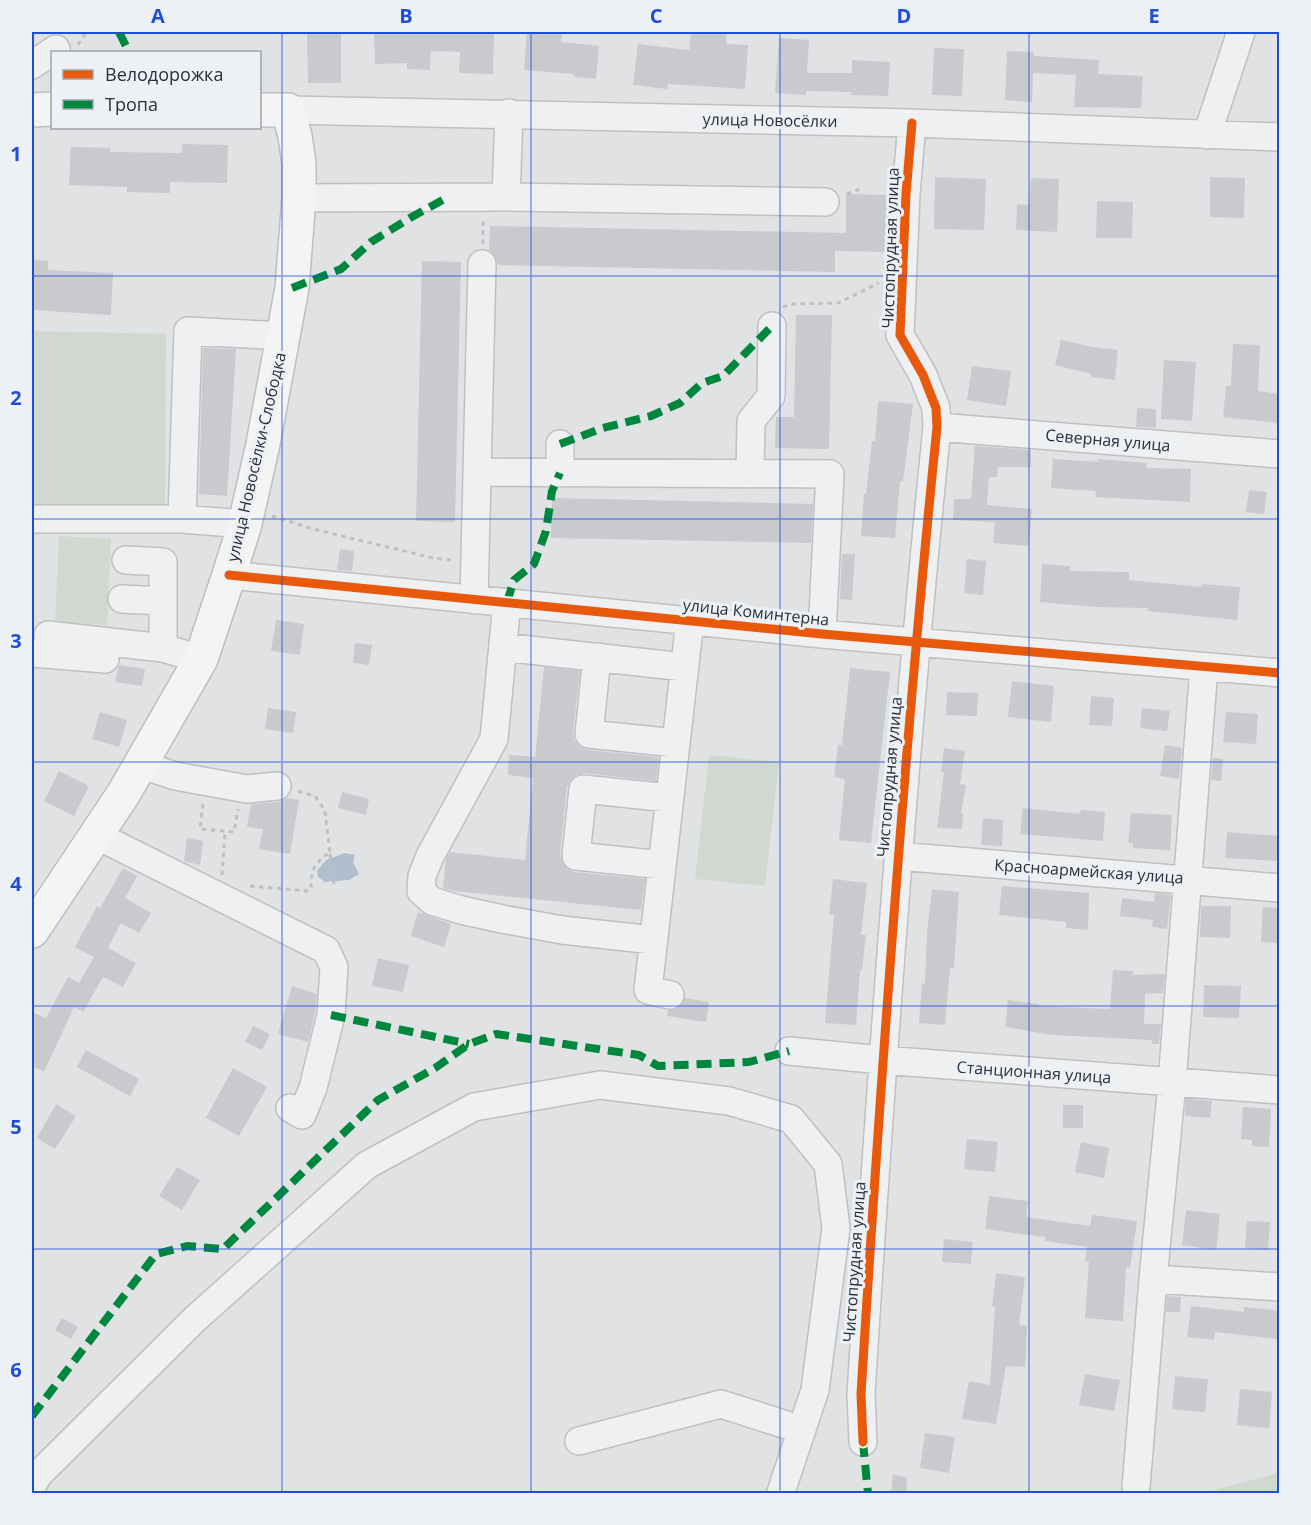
<svg xmlns="http://www.w3.org/2000/svg" width="1311" height="1525" font-family="'Open Sans',sans-serif">
<style>
.green{fill:#d0d8d0}
.water{fill:#b0bece}
.building{fill:#c8cacd}
.lines{fill:none;stroke-linecap:round;stroke-linejoin:round}
.minor-casing{stroke:#bec0c2;stroke-width:30}
.major-casing{stroke:#bcbfc2;stroke-width:36}
.path{stroke:#bec0c4;stroke-width:3;stroke-dasharray:4.5 4.5;stroke-linecap:butt}
.minor{stroke:#eff0f1;stroke-width:27}
.major{stroke:#f4f4f5;stroke-width:33}
.quiet{stroke:#00873e;stroke-width:8;stroke-dasharray:15 8;stroke-linecap:butt}
.cycleway-casing{stroke:#edf0f4;stroke-width:13}
.cycleway{stroke:#e8590c;stroke-width:9}
.grid{fill:none;stroke:#1d4ed8;stroke-width:1.5;stroke-opacity:0.55}
.labels{text-anchor:middle;stroke-width:6;stroke-linejoin:round;paint-order:stroke}
.street-label{font-size:16px;fill:#292f3c;stroke:#edf0f4}
.neatline{fill:none;stroke:#1d4ed8;stroke-width:2}
.grid-label{font-size:20px;text-anchor:middle;font-weight:bold;fill:#1d4ed8}
</style>
<rect width="100%" height="100%" fill="#e0e2e4"/>
<path class="green" d="M32,331L166,334L165,515L32,512Z
M59,536L111,539L107,625L55,622Z
M709,755L779,762L765,886L695,879Z
M1279,1473V1493H1203Z"/>
<path class="water" d="M345,853L355,855L353,862L359,874L349,880L325,882L318,877L317,871L326,860Z"/>
<path class="building" d="M307,32H341V83H308Z
M374,32H494L493,74L459,73L460,52L431,51L430,70L407,69V63L375,64Z
M527,32H562L561,42L599,46L596,79L574,77V74L524,70Z
M691,32H727L726,44L748,45L745,89L668,84L667,89L633,85L638,44L689,50Z
M779,38L809,40L807,73H852V60L890,62L888,96L851,95V92L806,91V95L775,93Z
M934,48L964,49L962,96L932,95Z
M1007,51L1034,52V56L1099,60L1098,74L1143,76L1141,108L1074,107L1076,75L1033,73L1032,102L1005,100Z
M183,144L228,145L227,183L170,182V193L127,192V187L69,185L71,147L110,148V152L182,153Z
M935,177L986,179L984,230L934,229Z
M1210,177L1245,178L1244,218L1210,217Z
M1031,178L1059,179L1057,232L1016,230L1017,204L1029,205Z
M846,194L890,195L888,252L835,251V272L498,265L495,256L489,250L490,226L846,233Z
M1097,201L1133,202L1132,238H1096Z
M32,260L48,261V270L113,273L111,315L32,310Z
M422,261L461,262L455,522L416,521Z
M796,315H832L829,449L775,448L776,417H794Z
M1061,340L1093,347L1118,350L1115,380L1091,377V374L1055,365Z
M1233,344L1260,345L1258,391L1280,394V423L1223,417L1226,386H1231Z
M203,348L236,349L227,496L199,494Z
M1164,360L1196,362L1192,421L1161,419Z
M972,366L1011,371L1006,406L967,400Z
M878,401L913,404L903,481H900L895,538L861,536L864,494H866L872,441L875,442Z
M1137,408L1156,409V428L1136,427Z
M975,446L1031,450V467H998L997,477H989L987,505L1032,509L1029,546L993,543L995,522L953,520L954,499H971Z
M1053,459L1098,462V459L1147,463L1146,468L1191,469L1190,502L1095,497L1096,491L1051,488Z
M1249,490L1267,492L1264,514L1246,512Z
M552,498L813,504L811,543L551,538Z
M340,549L354,551L352,571L337,570Z
M842,554H855L852,600L840,599Z
M967,559L986,561L983,595L964,593Z
M1042,564L1070,566V571L1129,572V580L1202,587V584L1240,587L1237,620L1147,611L1148,608L1095,607L1040,602Z
M276,620L304,624L300,655L271,651Z
M355,643L372,645L369,665L353,663Z
M119,665L145,669L142,686L115,682Z
M544,667L580,671L573,732L574,740L579,746L587,750L659,757L656,781L584,773L576,775L571,779L567,787L560,854L562,863L567,869L574,872L645,879L641,910L454,891L443,888L446,859L450,852L525,860L533,778L508,775L509,755L535,757Z
M850,668L890,672L871,843L839,840L845,779L834,777L838,745H842Z
M1012,681L1054,686L1051,722L1008,717Z
M947,692L978,693L977,716L946,715Z
M1091,696L1114,698L1112,726L1089,725Z
M268,708L296,712L293,733L265,729Z
M1142,708L1170,711L1167,731L1140,728Z
M100,712L127,720L119,747L92,739Z
M1226,712L1258,714L1256,744L1223,742Z
M1165,745L1182,748L1179,779L1160,776Z
M944,748L965,751L960,784L966,785L961,813H963L962,829L937,828L944,772H941Z
M1213,758L1223,759L1221,781L1211,780Z
M59,771L89,786L74,816L44,801Z
M342,792L369,799L366,815L338,808Z
M287,798L299,800L290,854L259,849L263,829L247,827L251,804L279,802Z
M1023,808L1080,814L1081,810L1105,812L1103,841L1020,834Z
M1135,813L1172,815L1170,850L1133,848V843H1128L1131,814Z
M983,818L1003,820L1002,846L981,845Z
M1227,832L1280,836V861L1225,858Z
M187,838L203,841L200,865L184,861Z
M123,868L137,876L125,898L151,913L139,933L121,923L108,948L136,963L123,987L103,977L83,1012L74,1007L44,1072L32,1066V1012L46,1018L68,977L79,983L94,957L75,947L97,906L100,908Z
M833,879L867,883L861,935H866L862,970H860L856,1025L825,1023L834,915L829,914Z
M1002,886L1089,893L1088,930L1066,928V922L999,915Z
M932,889L959,892L954,968H950L945,1025L919,1023L922,983L925,984L927,932Z
M1155,893L1171,895L1167,929L1152,927L1153,920L1120,916L1122,898L1154,902Z
M1201,906H1231L1230,938L1200,937Z
M1263,907L1280,908V943L1261,942Z
M418,912L451,924L444,947L411,936Z
M378,958L409,965L403,992L372,986Z
M1113,970L1133,971V975L1165,974L1163,993L1145,994L1144,1024H1161L1159,1044H1152V1040L1052,1035L1005,1027L1008,1000L1038,1004V1006L1110,1009Z
M1204,985L1241,986L1239,1018L1203,1017Z
M292,986L317,994L315,1013L308,1042L278,1034Z
M685,998L709,1002L706,1022L667,1016L668,1010H675L681,1006Z
M253,1026L270,1034L262,1050L245,1042Z
M86,1050L139,1079L130,1096L77,1067Z
M233,1068L267,1087L239,1136L206,1118Z
M1186,1099L1212,1101L1210,1118L1185,1116Z
M56,1104L76,1116L55,1149L37,1138Z
M1063,1105H1083V1128H1063Z
M1243,1107L1271,1109L1269,1147L1252,1146V1140L1241,1139Z
M967,1139L998,1142L995,1172L964,1169Z
M1081,1142L1109,1148L1104,1178L1075,1172Z
M177,1167L200,1180L182,1210L159,1196Z
M989,1196L1028,1201L1026,1217L1090,1226L1092,1215L1137,1221L1130,1268L1126,1267L1123,1321L1085,1318L1089,1262L1085,1261L1087,1247L1045,1241V1237L985,1229Z
M1186,1210L1220,1214L1216,1250L1182,1245Z
M1247,1221L1270,1222L1268,1250L1245,1248Z
M944,1239L973,1242L971,1264L942,1262Z
M996,1273L1025,1277L1019,1325L1027,1326L1025,1367L1006,1366L996,1424L962,1419L969,1381L990,1385L995,1307H992Z
M1167,1296L1181,1297L1180,1312H1166Z
M1191,1306L1244,1312V1307L1280,1311L1277,1339L1215,1332L1214,1340L1187,1337Z
M62,1318L78,1327L71,1339L55,1330Z
M1085,1374L1120,1380L1114,1411L1079,1405Z
M1175,1376L1208,1379L1205,1412L1172,1409Z
M1240,1389L1272,1392L1269,1428L1237,1425Z
M925,1433L955,1437L949,1473L920,1468Z
M893,1475L907,1477L906,1494H891Z"/>
<g class="lines">
<defs>
<path id="minor" d="M32,65L56,49
M288,110L912,123L1280,137
M1207,135L1241,32
M506,197L509,113
M299,198L506,197L825,202
M937,427L1280,454
M477,472L830,474L822,634
M560,473V444
M750,474L751,421L771,396L772,326
M32,519H182L245,524
M182,519L188,331L283,336
M126,560L163,562V648
M229,575L822,634L1280,673
M122,599L163,601
M474,600L482,264
M507,602L494,739L430,856L422,876L421,891L432,901L461,910L502,919L562,930L653,940
M48,635L163,648L201,659
M503,647L684,667
M32,653L105,659
M597,657L589,734L676,743
M142,765L175,776L247,789L277,786
M96,835L326,950L334,967L331,1015L313,1088L302,1115L290,1108
M898,856L1280,888
M662,865L576,856L583,789L669,798
M670,995L648,990L690,620
M789,1051L882,1060L1280,1090
M1153,1279L1280,1287
M579,1441L721,1404L802,1430
M863,1442L861,1394C881,1071 904,749 937,427L936,408L923,375L900,335L906,194L912,123
M32,1486L38,1475L195,1319L367,1165L474,1107L600,1085L729,1101L791,1119L828,1164L836,1228L815,1390L781,1492
M1136,1487L1153,1279L1172,1083L1204,667"/>
<path id="major" d="M32,110L52,109
M32,931L124,793L201,659L229,575L245,524L263,444L292,288L299,198V163L295,136L288,110H260"/>
</defs>
<use href="#minor" class="minor-casing"/>
<use href="#major" class="major-casing"/>
<path class="path" d="M78,45L86,32
M847,194L860,189
M483,244V220
M783,307L791,304L838,303L879,283
M272,516L313,529L433,558L452,560
M203,804L200,829L234,832L238,809
M330,854L334,884
M222,875L225,832
M250,886L307,891L311,889L312,871L323,856L330,854L325,811L315,796L297,791"/>
<use href="#minor" class="minor"/>
<use href="#major" class="major"/>
<path class="quiet" d="M119,32L129,52
M292,288L341,269L371,242L410,218L448,197
M560,444L603,428L651,416L680,403L702,383L723,376L772,326
M507,602L514,580L534,564L546,531L552,491L560,473
M331,1015L469,1044
M32,1416L156,1254L187,1246L223,1249L378,1100L435,1068L469,1044L496,1034L639,1055L658,1066L749,1062L789,1051
M863,1442L868,1494"/>
<defs>
<path id="cycleway" d="M229,575L822,634L1280,673
M863,1442L861,1394C881,1071 904,749 937,427L936,408L923,375L900,335L906,194L912,123"/>
</defs>
<use href="#cycleway" class="cycleway-casing"/>
<use href="#cycleway" class="cycleway"/>
</g>
<path class="grid" d="M282,32V1494M531,32V1494M780,32V1494M1029,32V1494M32,276H1280M32,519H1280M32,762H1280M32,1006H1280M32,1249H1280"/>
<g class="labels">
<g class="street-label">
<text transform="translate(770 120) rotate(1)" y="6">улица Новосёлки</text>
<text transform="translate(890 248) rotate(-88)" y="6">Чистопрудная улица</text>
<text transform="translate(1108 440) rotate(5)" y="6">Северная улица</text>
<text transform="translate(256 457) rotate(-77)" y="6">улица Новосёлки-Слободка</text>
<text transform="translate(756 612) rotate(6)" y="6">улица Коминтерна</text>
<text transform="translate(889 777) rotate(-85)" y="6">Чистопрудная улица</text>
<text transform="translate(1089 871) rotate(4)" y="6">Красноармейская улица</text>
<text transform="translate(1034 1072) rotate(4)" y="6">Станционная улица</text>
<text transform="translate(854 1262) rotate(-86)" y="6">Чистопрудная улица</text>
</g>
</g>
<rect width="1311" height="1525" fill="none" stroke="#edf0f4" stroke-width="66"/>
<rect x="51" y="51" width="210" height="78" fill="#edf0f4" stroke="#9fa3aa" stroke-width="1.5"/>
<rect x="63" y="70" width="30" height="9" fill="#e8590c" stroke="#9fa3aa" stroke-width="1.5"/>
<text x="105" y="81" font-size="18" fill="#292f3c">Велодорожка</text>
<rect x="63" y="100" width="30" height="9" fill="#00873e" stroke="#9fa3aa" stroke-width="1.5"/>
<text x="105" y="111" font-size="18" fill="#292f3c">Тропа</text>
<rect x="33" y="33" width="1245" height="1459" class="neatline"/>
<g class="grid-label">
<text x="158" y="23">A</text>
<text x="406" y="23">B</text>
<text x="656" y="23">C</text>
<text x="904" y="23">D</text>
<text x="1154" y="23">E</text>
<text x="16" y="161">1</text>
<text x="16" y="405">2</text>
<text x="16" y="648">3</text>
<text x="16" y="891">4</text>
<text x="16" y="1134">5</text>
<text x="16" y="1377">6</text>
</g>
</svg>
